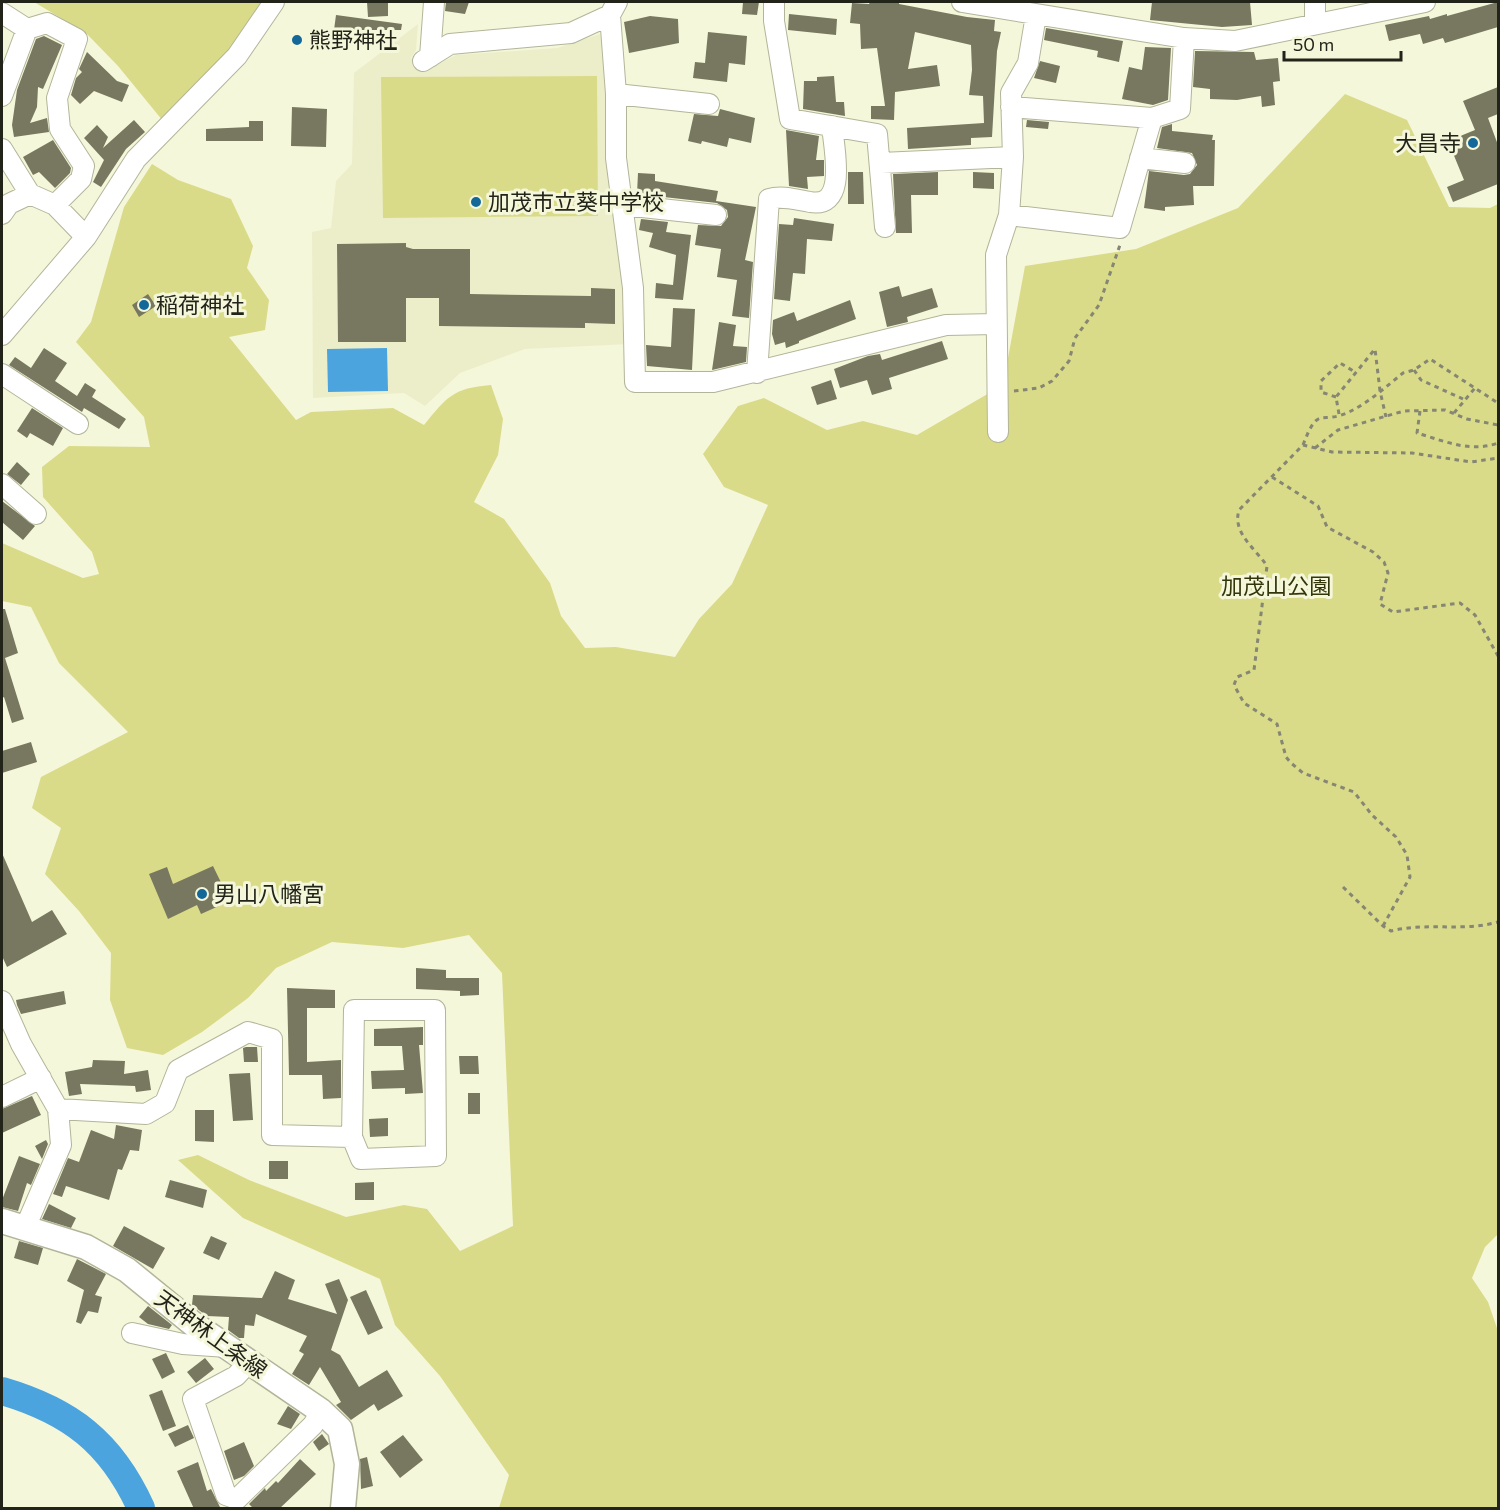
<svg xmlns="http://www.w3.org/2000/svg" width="1500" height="1510" font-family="Commissioner,'Noto Sans JP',sans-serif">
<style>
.built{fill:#eceec9}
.green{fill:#d9db89}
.water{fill:#4ca4df}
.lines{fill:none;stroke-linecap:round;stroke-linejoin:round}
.river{stroke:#4ca4df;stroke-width:28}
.building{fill:#77785f}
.minor-casing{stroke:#b3b59a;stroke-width:22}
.major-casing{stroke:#b3b59a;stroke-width:27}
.path{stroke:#858673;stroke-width:3;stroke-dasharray:4.5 4.5;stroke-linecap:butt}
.minor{stroke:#fff;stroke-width:20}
.major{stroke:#fff;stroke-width:24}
.poi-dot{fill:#146899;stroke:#f5f7da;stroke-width:2}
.labels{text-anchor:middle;stroke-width:6;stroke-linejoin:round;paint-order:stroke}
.poi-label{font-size:22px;fill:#232419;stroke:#f5f7da;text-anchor:start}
.park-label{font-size:22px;fill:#35350b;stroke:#f5f7da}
.street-label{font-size:22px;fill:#232419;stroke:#f5f7da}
</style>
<rect width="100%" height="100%" fill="#f5f7da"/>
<path class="built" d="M418,24L416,50L411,58L426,70L456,55L557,48L600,34L605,56L630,344L525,349L460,373L425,406L404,393L313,398L312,232L331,228L336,181L352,164L354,73Z"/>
<path class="green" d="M34,2H265L231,49L163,121L118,66L86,33Z
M597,76L598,216L383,218L381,77Z
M1345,94L1407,120L1449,207L1490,208L1498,204V1234L1485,1247L1472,1278L1488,1302L1498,1331V1508H499L509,1475L440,1376L395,1325L380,1279L243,1218L178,1160L198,1155L249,1180L346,1217L404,1205L427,1209L460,1251L513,1226L502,973L469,935L403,948L332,942L276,968L248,998L202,1032L163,1055L127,1048L110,1000L111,953L79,911L45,874L61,828L32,808L41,777L128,732L59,663L31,607L2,601V543L83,578L99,574L92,552L43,497L42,467L69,446L150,447L144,417L76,342L91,322L124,207L152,164L178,180L231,199L253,246L247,268L269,300L265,330L229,337L296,420L311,412L393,408L424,425C447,397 453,388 491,385L503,419L498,455L474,502L504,519L550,583L561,616L585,648L616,647L675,657L699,619L732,584L768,505L724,487L703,454L738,406L764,398L827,430L863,421L917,435L1003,385L1025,266L1136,249L1238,208Z"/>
<path class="water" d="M387,348L388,391L328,392L327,349Z"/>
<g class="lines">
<path class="river" d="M2,1391C70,1411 111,1442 141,1508"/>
</g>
<path class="building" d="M367,2H388V16L368,17Z
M446,2H469L465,14L445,11Z
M743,2H759L757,15L742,14Z
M870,2H899V4L967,17L995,20L994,31L1001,32L997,51L992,137L971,138V145L908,149L907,128L984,123L983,96L969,95L972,70L971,45L915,32L908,69L937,65L940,86L895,92L894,120L871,119V106H885L877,48L861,49L860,24L850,23L852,3L869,4Z
M1152,2H1250L1252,25L1222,27L1150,20Z
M1498,2V27L1445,43L1443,38L1423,44L1420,34L1389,41L1385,25L1429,16L1430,19L1447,14V16Z
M789,14L837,19L836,35L788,30Z
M336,15L402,24L401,30H334Z
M650,16L678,19L679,43L629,53L624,22Z
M1046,28L1123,41L1119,62L1097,57L1098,51L1044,40Z
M708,32L747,36L745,65L729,63L727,82L693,78L695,62L705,63Z
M44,36L62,45L43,89L38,87L37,107L30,123L47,118L49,132L14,137L12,125L17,90L36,39Z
M1145,47L1171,48L1168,100L1153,105L1122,99L1129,67L1142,70Z
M1195,51L1254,52L1256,60L1278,58L1280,81L1273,82L1275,105L1262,107L1261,96L1237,100L1210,99V89L1193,87Z
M87,52L117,81L129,85L122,102L94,91L80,104L71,95L76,78L82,72L79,69Z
M1040,61L1060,66L1056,83L1034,78Z
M834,76L836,102H844L845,116L803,109L804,81H817V77Z
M1498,87V114L1488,118L1498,145V184L1453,202L1447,187L1464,180L1448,141L1475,130L1463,101Z
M292,107L327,109L326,147L291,146Z
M720,109L755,118L751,143L729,138L727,147L702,141L701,144L688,141L694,114L718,116Z
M134,120L145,132L126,149L101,187L93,182L104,160L84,138L97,125L108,137L103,148Z
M1027,120L1049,122L1048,129L1026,127Z
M249,121H263V141H206V129L249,127Z
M1172,124V131L1213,135L1212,140H1215L1214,186H1193L1194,205L1165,207V211L1144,208L1149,171L1184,175L1190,174L1197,165L1192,153L1157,148L1162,127Z
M786,130L819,136L816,160H824V176L807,177L808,189L789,186Z
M53,140L71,168L70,173L55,188L39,172L33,175L23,157Z
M848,172H863L864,204H848Z
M938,172V195H911L912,233H896L893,174Z
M973,172L994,173V189L973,188Z
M638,173L655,174V181L718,191L716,201L756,207L745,260L753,262L749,318L732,316L737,280L717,277L721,249L695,245L698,225L721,226L728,217L727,210L717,203L637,194Z
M794,218L834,224L832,241L807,239L805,274L793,273L790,301L774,299L779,224L793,225Z
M641,219L668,222L666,232L691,235L683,300L655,298L656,283L673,285L676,255L649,247L653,233L639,230Z
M406,243V247L413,249H470V294L591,296V288L615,289V324L585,323V328L439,326V298H406V342H338L337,244Z
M899,286L902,297L932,288L938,307L907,317L908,322L887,327L879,292Z
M148,294L156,306L139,317L132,305Z
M850,300L856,319L799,341V343L786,348L785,342L775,345L772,334L773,320L794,312L797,321Z
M673,308L695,309L692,370L647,366L646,345L671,347Z
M719,322L736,325L733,346L747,347L746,362L712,370Z
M942,341L948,359L889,378L892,389L872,395L867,380L840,388L834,369L868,356L880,354L882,360Z
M44,348L67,363L55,381L77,396L85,383L96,390L92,397L126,419L119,429L84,408L82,412L9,365L15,357L31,368Z
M831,380L837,399L817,405L811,387Z
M32,408L63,428L53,446L30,433L27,438L17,431Z
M17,462L30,474L21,485L7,474Z
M2,501L35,526L23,540L2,522Z
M2,609H5L18,653L5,658L24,719L12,723L4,697L2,698Z
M31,742L37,762L2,773V751Z
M2,853L32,922L52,910L67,934L7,967L2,956Z
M213,866L230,901L201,914L197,905L168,919L149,874L167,867L173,884Z
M416,968L446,970V978H479V995L460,996V991L416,989Z
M287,988L335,990V1008H307V1062L341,1060V1098L323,1099L322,1075H289Z
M64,991L66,1004L21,1014L17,1005L16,1000Z
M423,1027V1045H419L423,1093L405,1094V1088L372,1089L371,1071L404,1070L402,1046H374V1029Z
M246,1047H257L258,1062H244L243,1048Z
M459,1056H478L479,1074H460Z
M93,1060L125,1061L124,1074L148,1070L151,1090L136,1092L135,1086L80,1084L82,1094L69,1096L65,1072L92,1067Z
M250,1073L253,1120L233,1121L229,1074Z
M468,1093H480V1114H468Z
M32,1096L41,1115L2,1133V1109Z
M195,1110H214V1142L195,1141Z
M388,1118V1136L370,1137L369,1119Z
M116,1125L142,1130L139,1151L130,1150L122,1170L118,1169L109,1200L66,1186L62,1197L53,1194L68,1158L79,1162L91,1130L114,1139Z
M46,1140L48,1144L42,1159L35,1146Z
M19,1156L40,1164L31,1185L27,1183L18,1211L2,1207V1200Z
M269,1161H288V1179H269Z
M170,1180L207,1190L203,1208L165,1197Z
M374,1182V1200H355V1183Z
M49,1204L76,1218L71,1228L42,1219Z
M124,1226L165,1248L153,1269L113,1246Z
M211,1236L227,1243L219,1260L203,1253Z
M19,1241L43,1248L38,1265L14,1258Z
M77,1259L106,1274L95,1295L102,1297L98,1313L88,1311L81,1324L76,1322L84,1290L67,1281Z
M275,1271L295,1280L288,1299L337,1314L325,1284L339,1279L348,1300L331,1350L340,1355L359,1387L387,1370L403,1396L378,1411L374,1404L351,1420L336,1405L341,1402L320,1367L309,1385L292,1374L304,1354L299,1351L307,1336L256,1314L254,1326L245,1325L244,1338H239L228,1330L229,1317L207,1316L192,1305L193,1295L262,1298Z
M366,1290L383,1328L368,1335L350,1297Z
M148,1306L172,1325L169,1329L148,1324L139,1317Z
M166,1353L175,1372L162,1379L152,1359Z
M205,1358L214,1369L196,1383L187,1372Z
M162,1390L176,1426L163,1431L149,1395Z
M288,1406L300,1414L291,1429L277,1424Z
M188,1425L194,1438L175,1447L168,1434Z
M322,1434L329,1444L319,1451L313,1442Z
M403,1435L423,1460L400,1478L380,1452Z
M244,1442L254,1466L244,1476L234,1480L224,1451Z
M367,1457L373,1486L361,1489L360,1459Z
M300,1459L316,1474L279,1509H254L249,1504L265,1488L266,1491L276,1481L278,1483Z
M198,1462L207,1491L211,1489L221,1509H194L177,1471Z"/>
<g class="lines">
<defs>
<path id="minor" d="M617,2L610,15L616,94V158L633,288L635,382H713L946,325L995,324
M774,2V21L790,119L877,134L885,227
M962,2L1184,38L1235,41L1425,2
M2,13L27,29
M1315,23V2
M430,57L434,2
M423,61L450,44L571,33L610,15
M616,94L709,104
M2,96L27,29L47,23L77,39L57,98L60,129L84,166L81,179L55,205
M1011,107L1152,118L1180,109L1184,38
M2,149L30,194
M1140,158L1185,163
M881,163L1013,157
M624,205L716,215
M2,214L9,204L30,194L55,205L86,237
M1009,215L1120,228L1152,118
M2,335L86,237L136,159L237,56L274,2
M757,373L769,199C782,195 797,200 810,202C848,209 834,149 832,126
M2,374L78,424
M998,432L996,255L1009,215L1013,157L1011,93L1028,63L1036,15
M2,484L36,514
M2,1001L21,1044L58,1109L61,1145L25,1228
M354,1010H435L436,1156L361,1159L352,1137Z
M2,1097L41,1078
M58,1109L146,1114L165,1103L178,1070L248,1032L272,1039V1135L352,1137
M132,1333L183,1344L227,1347
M249,1362L236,1376L193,1399L226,1495L237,1499L313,1425L321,1411"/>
<path id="major" d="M2,1221L86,1247L127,1270L192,1323L321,1411L340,1429L347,1464L343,1508"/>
</defs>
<use href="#minor" class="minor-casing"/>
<use href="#major" class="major-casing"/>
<path class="path" d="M1414,370L1421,380L1463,399
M1014,391L1039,388L1052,381L1069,361L1075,338L1099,305L1120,245
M1336,397L1321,392V381L1340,363L1355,372
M1420,411L1417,433C1444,441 1470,453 1498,443
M1454,413L1475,388
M1339,414L1336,397L1375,349L1380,391L1386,417
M1303,445C1319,403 1320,426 1349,412C1368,403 1387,386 1403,373L1414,370L1430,359L1498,403
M1315,448L1338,430L1404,411L1445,410L1467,419L1498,425
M1272,477L1318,506L1327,527L1373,552L1384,562L1388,573L1380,604L1393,612L1460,603L1475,615L1498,656
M1343,887L1383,926L1391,931C1427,922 1462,932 1498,922
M1383,926L1410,877L1407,855L1396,837L1372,815L1354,792L1303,773L1291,763L1286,757L1277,724L1244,703L1234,685L1237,677L1254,670L1267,566C1255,548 1232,533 1239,510L1303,445L1332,452L1412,453L1471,462L1498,458"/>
<use href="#minor" class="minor"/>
<use href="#major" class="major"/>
</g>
<g class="poi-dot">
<circle cx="297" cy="40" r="6"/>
<circle cx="1473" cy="143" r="6"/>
<circle cx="476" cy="202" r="6"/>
<circle cx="144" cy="305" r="6"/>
<circle cx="202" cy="894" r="6"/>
</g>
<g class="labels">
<g class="poi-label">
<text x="309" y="48">熊野神社</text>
<text x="1461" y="151" text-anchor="end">大昌寺</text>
<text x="488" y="210">加茂市立葵中学校</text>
<text x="156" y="313">稲荷神社</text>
<text x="214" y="902">男山八幡宮</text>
</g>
<g class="park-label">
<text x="1276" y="594">加茂山公園</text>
</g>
<g class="street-label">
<text transform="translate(211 1334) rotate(36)" y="8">天神林上条線</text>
</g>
</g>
<rect width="1500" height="1510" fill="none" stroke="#232419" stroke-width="6"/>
<path d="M1284 51v9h117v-9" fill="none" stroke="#232419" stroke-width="3"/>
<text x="1293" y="51" font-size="18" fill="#232419" stroke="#f5f7da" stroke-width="4.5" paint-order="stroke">50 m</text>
</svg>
